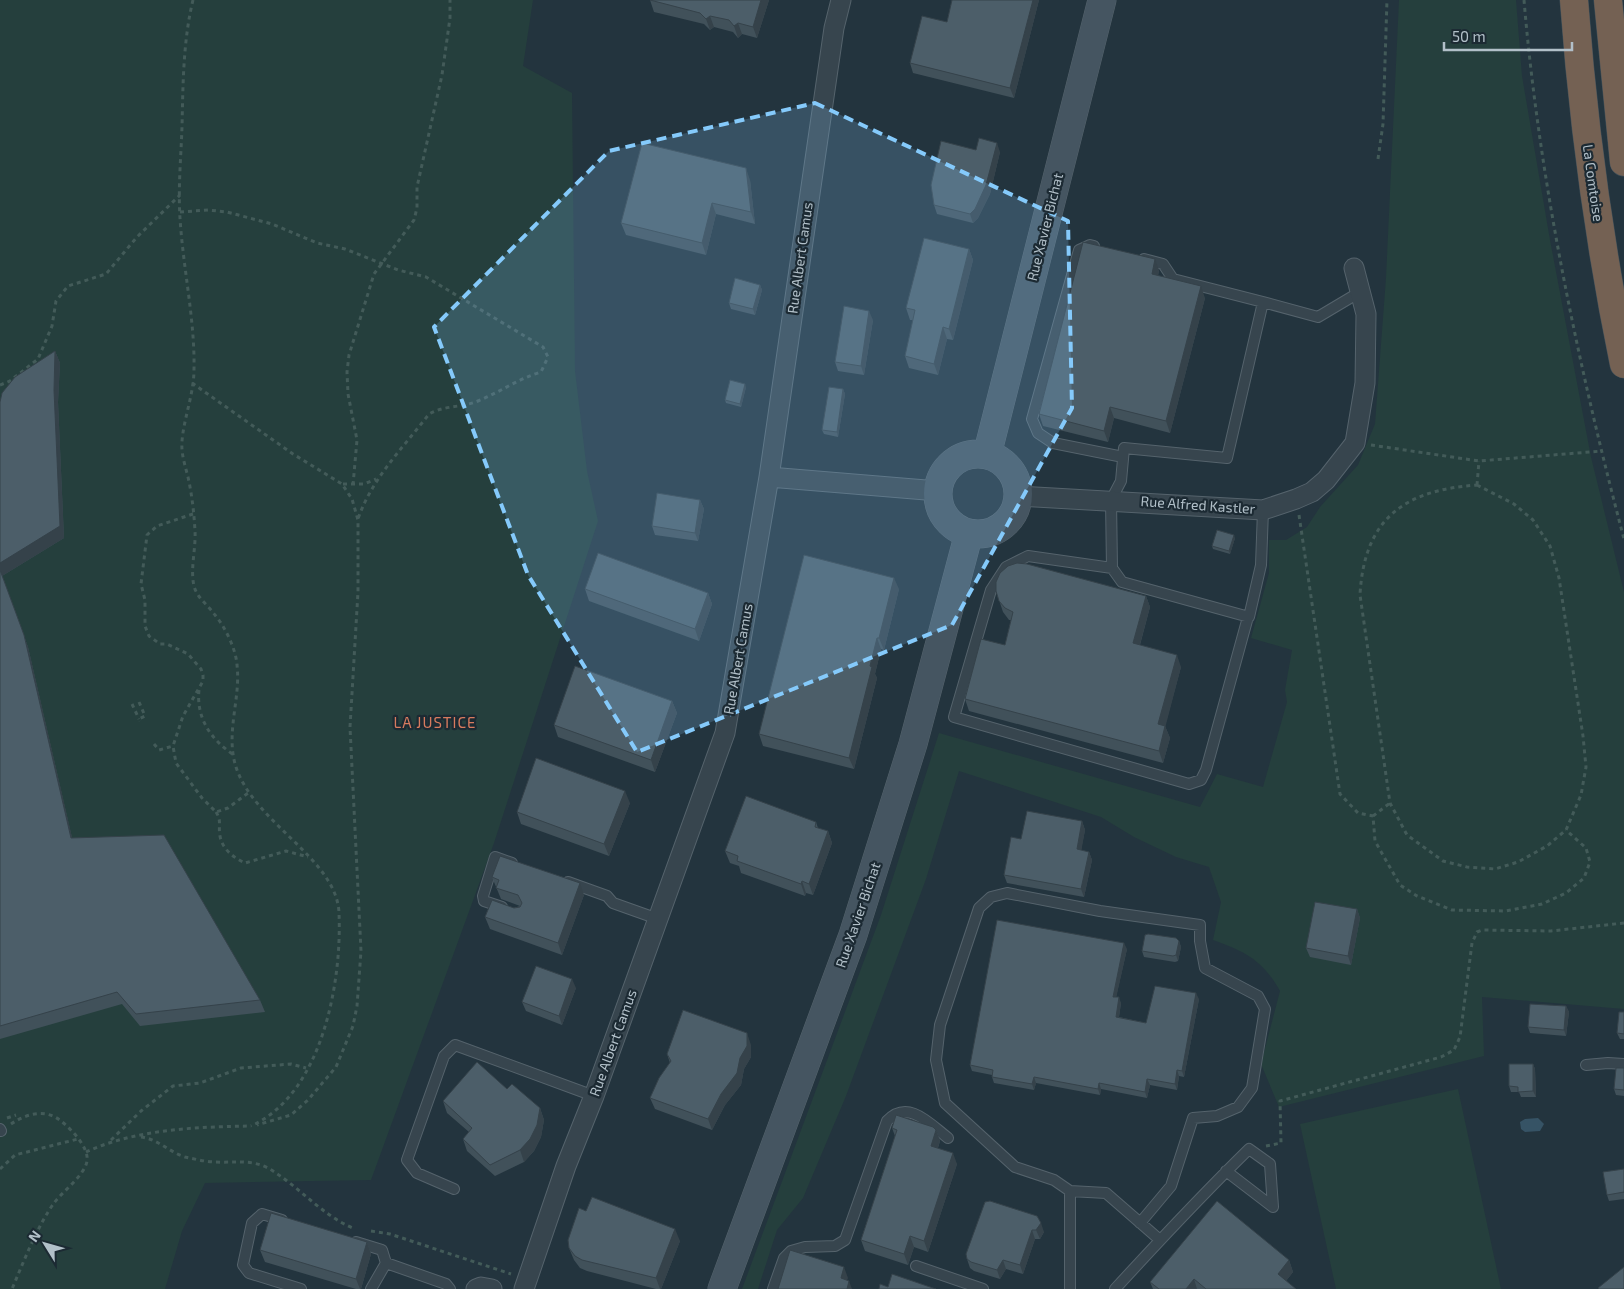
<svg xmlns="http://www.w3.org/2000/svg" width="1624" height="1289" font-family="'Exo 2',sans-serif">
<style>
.green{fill:#253f3d}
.water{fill:#365365}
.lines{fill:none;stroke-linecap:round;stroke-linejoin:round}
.lane-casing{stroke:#55636c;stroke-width:12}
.street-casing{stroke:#55636c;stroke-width:21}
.secondary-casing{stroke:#55636c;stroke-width:29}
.highway-casing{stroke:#425059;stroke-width:29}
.path{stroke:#435b59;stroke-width:3;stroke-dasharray:4 4;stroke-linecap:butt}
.lane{stroke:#37454e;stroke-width:10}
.street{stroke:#37454e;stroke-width:19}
.secondary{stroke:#455561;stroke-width:28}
.highway{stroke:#746153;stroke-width:28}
.wall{fill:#41515a}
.shaded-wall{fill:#35424a}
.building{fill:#4c5e69;stroke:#35424a}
.marked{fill:#85cafb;fill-opacity:0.2;stroke:#85cafb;stroke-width:4;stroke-dasharray:10 6;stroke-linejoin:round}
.labels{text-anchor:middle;stroke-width:4.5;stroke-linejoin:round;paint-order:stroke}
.street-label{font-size:14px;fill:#b2c0c9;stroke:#1c2a33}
.neighbourhood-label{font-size:15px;letter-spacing:1px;fill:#d87b5e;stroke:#1c2a33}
</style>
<rect width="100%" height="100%" fill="#23343e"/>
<path class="green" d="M0,0H533L523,66L572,93L575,371L587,471L598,521L494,843L371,1180L205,1183L182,1231L165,1289H0Z
M1399,0H1516L1522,76L1550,240L1591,457L1624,592V1009L1482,997L1484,1056L1279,1107L1261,1064L1280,991C1263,960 1244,951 1213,940L1221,902L1209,867L1176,857L1134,837L1101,817L959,771L926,879L846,1096L803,1198L777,1230L758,1289H742L881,915L939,733L1200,807L1217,774L1263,787L1287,702L1285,690L1292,650L1251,638L1269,573V540H1286L1307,527L1320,507L1358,465L1375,424L1386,278Z
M1458,1089L1501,1289H1336L1300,1124Z"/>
<path class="water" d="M1538,1118L1544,1124L1540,1131L1525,1132L1521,1129L1520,1122L1525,1119Z"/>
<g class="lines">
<defs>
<path id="lane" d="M1094,246L1090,245L1079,250L1032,419L1038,433L1053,443L1123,457
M1263,302L1318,317L1360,292
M1112,568L1111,500L1121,481L1124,448L1227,458L1263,302L1173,279L1163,264L1144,259
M1248,617L1206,770L1201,780L1189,784L954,717L991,590L1006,567L1028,556L1112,568L1122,582L1249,617L1261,565L1263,510
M568,882L607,896L613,903L658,919
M502,907L484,901L483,896L495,857L512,863
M1586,1065L1608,1063L1624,1064
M0,1129L1,1131
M454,1189L417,1173L407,1160L444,1056L455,1045L594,1096
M1070,1191L1054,1180L1015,1167L945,1103L936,1060L940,1025L979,908L991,897L1007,893L1100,911L1200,925V941L1205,968L1258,996L1265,1009L1252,1088L1238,1107L1217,1116L1193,1118L1171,1186L1140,1223
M282,1220L262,1214L252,1223L243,1265L249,1273L301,1289
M356,1242L382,1250L386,1263L371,1289
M386,1263L446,1284L450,1289
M916,1266L983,1289
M773,1289L784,1258L791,1251L805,1247L835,1246L845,1240L887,1121C908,1099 929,1123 948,1138
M1070,1289V1191L1106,1193L1160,1240
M1115,1289C1159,1241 1203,1194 1249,1149L1270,1164L1273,1207L1226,1171"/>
<path id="street" d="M769,477L938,491
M1018,496L1263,510L1296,499L1312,492L1326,480L1355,443L1365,383L1366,314L1354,268
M476,1289L481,1287L492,1289
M524,1289L566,1166L594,1096L725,733L769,477L834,28L841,0"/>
<path id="secondary" d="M938 494a40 40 0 1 1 80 0a40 40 0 1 1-80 0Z
M987,455L1102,0
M722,1289L853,935L913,744L969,533"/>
<path id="highway" d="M1574,0C1583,123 1599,243 1624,364
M1608,0L1624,162"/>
</defs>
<use href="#lane" class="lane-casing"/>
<use href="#street" class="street-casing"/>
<use href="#secondary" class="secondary-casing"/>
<use href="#highway" class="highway-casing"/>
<path class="path" d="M193,0C183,41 183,85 182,127C181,157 178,188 180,218C183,268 195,320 194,369C194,394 184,417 182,441C181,454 185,465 188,477C192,495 194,513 195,531C196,549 190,569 194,586C197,598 208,605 215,615C225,627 236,649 237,665C241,699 225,733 236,767C254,823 337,859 339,913C342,983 322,1094 251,1126
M1524,0C1539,179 1578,365 1624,539
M1378,159L1383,124L1387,0
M180,212L208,210L227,212L272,224L317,243L345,249L398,270L426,277L543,347L548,357L541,372C518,379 500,392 478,401C461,408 445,405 429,414C403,448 372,478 358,519
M192,383L293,454L342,484L352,499L358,520V592L350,727L361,951L357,1006L353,1026L336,1067L308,1100L291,1115L257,1125
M0,385L10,381L38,359L52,326L56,301L68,286L106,274L137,237L180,195
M1371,445L1479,461L1602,451
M343,484H364L376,479
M353,485L357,440L348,394L347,372L349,355L374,274L414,220L417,208V187L442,75L450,18V0
M1477,485L1514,504L1533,520L1550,546L1559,578L1583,736L1586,767L1581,795L1566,830L1547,846L1518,862L1495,869L1467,867L1443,861L1407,835L1390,803L1360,595C1364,519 1404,490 1477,485Z
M1477,485L1479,461
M193,514L157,526L147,535L141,584L145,600V626L149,636L160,644H167L188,654L201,669L203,675V681L183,716L173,746L176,763L202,798L216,812L228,808L248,793
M1299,515L1340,794L1358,813L1373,816L1375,841L1400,885L1417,896L1452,910L1506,911L1542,904L1566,893L1584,878L1590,862L1586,848L1566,830
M199,690C196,718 211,740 234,755
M139,702L145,716L139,719L140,721
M132,704L139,719
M154,744L159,750L173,746
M216,812C222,821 218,826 220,836C222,849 234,858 245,863L286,851L308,857
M1373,816L1390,803
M7,1118L16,1115
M11,1124C26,1114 45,1108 61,1121C71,1129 89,1147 87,1161C85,1175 63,1191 54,1203C38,1225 23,1263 12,1289
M141,1137C158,1139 169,1152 185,1157C195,1159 206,1162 216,1162C234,1163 250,1159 268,1168C299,1186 322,1216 355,1229
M111,1140L141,1111L173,1086L200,1083L241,1068L291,1064L306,1068
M1266,1146L1281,1143L1280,1101L1441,1057L1454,1050L1460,1037L1472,943L1477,932L1482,930L1551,931L1624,923
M86,1152C136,1129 196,1127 251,1126
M0,1169L15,1155L78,1139
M371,1231L390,1234L511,1274"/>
<use href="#lane" class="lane"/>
<use href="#street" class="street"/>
<use href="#secondary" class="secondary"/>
<use href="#highway" class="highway"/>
</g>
<path class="wall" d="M650,0H769L757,38L742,34L738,38L733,32L714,27L710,30L704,24L654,12Z
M952,0H1039L1014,98L913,73L910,63L947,22Z
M976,150L1000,152L990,194L978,218L973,223L937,214L934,205Z
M750,180L755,224L716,214L706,255L626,235L621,223Z
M969,249L973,260L953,340L947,339L938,375L909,368L905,356L913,320H910L906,308Z
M1159,270L1158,276L1205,298L1170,433L1114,418L1108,442L1043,426L1039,414Z
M760,285L762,290L755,315L731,309L729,303Z
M873,320L864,375L838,371L835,362Z
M55,351L60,363L58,402L64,538L2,576L28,647L72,838L260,1000L265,1012L140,1026L122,1004L0,1039V402Z
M746,387L741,407L726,403L725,400Z
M843,389L845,394L838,437L824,434L822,430Z
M700,500L704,509L698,541L655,535L652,526Z
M1235,538L1230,554L1213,549L1212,546Z
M585,589L708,593L712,604L699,641L589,601Z
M899,589L884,650L881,649L875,674L877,678L854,769L763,746L759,734Z
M996,591L1146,596L1150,607L1140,645L1181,667L1165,726L1170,738L1163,763L969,711L965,699L1005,645L1011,620H1009L1003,612Z
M672,701L677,713L655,772L558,737L554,725Z
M630,803L609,856L521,824L517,812Z
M1082,821L1085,830L1081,850L1089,852L1092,860L1084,897L1007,883L1004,875L1021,839Z
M816,822L818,828L828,831L832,843L813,895L806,893L805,896L741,873L739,866L730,863L725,851Z
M492,877L584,895L562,955L490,929L485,917L520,906L501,899Z
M1357,909L1360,918L1351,965L1310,957L1306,948Z
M1179,941L1181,947L1178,961L1175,962L1144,957L1142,951Z
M1127,949L1116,997L1121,1003L1119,1017L1146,1023L1199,999L1184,1077L1179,1076L1177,1090L1150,1085L1147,1098L1101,1089L1100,1095L1036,1083L1034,1090L994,1083L992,1077V1075L972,1071L970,1065Z
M576,988L562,1025L526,1011L522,1002Z
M1566,1006L1569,1012L1566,1036L1530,1033L1528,1027Z
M1624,1012V1039H1620L1617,1033Z
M751,1045V1057L744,1069L741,1085L725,1105L712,1130L655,1109L650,1098L670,1063L667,1054Z
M1533,1064L1535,1069L1536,1097H1521L1519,1092H1511L1509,1086Z
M1624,1068V1096L1616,1095L1614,1089Z
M507,1089L540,1108L544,1120L541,1137L534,1151L524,1162L495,1176L467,1151L463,1139L469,1132L447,1113L443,1101Z
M892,1128L936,1130L940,1141L938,1148L957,1164L928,1252L914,1247L908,1265L865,1251L861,1240L895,1136Z
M1624,1169V1199L1609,1201L1607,1195Z
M985,1202L1044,1232L1040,1239H1035L1023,1274L1006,1269L1000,1279L974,1271L970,1268L967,1259Z
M586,1211L680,1241L661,1289H656L587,1271L580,1268L574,1260L569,1248Z
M367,1242L371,1254L361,1289H356L265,1262L260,1250Z
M1289,1260L1293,1272L1286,1281L1296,1289H1153L1150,1282Z"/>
<path class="shaded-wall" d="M761,0H769L757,38L753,27Z
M1033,0H1039L1014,98L1010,88Z
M710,16L714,27L710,30L706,19Z
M738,23L742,34L738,38L734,26Z
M997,143L1000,152L990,194L978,218L973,223L970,214Z
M746,168L750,180L755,224L751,212Z
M712,203L716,214L706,255L702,243Z
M969,249L973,260L953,340L949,329Z
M1155,259L1159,270L1156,286L1152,274Z
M760,285L762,290L755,315L753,309Z
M1201,286L1205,298L1170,433L1166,421Z
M869,311L873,320L864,375L861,366Z
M943,327L947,339L938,375L934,364Z
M55,351L60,363L58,402L64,538L2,576L0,570V563L54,390Z
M745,384L746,387L741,407L740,404Z
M843,389L845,394L838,437L837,432Z
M1110,407L1114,418L1108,442L1104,431Z
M700,500L704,509L698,541L695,533Z
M1234,535L1235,538L1230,554L1229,551Z
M894,578L899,589L884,650L879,638Z
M708,593L712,604L699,641L695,629Z
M1146,596L1150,607L1137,655L1133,643Z
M24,635L28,647L75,850L71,838Z
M877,638L881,649L875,674L877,678L854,769L849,758Z
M1177,655L1181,667L1163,736L1158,724Z
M672,701L677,713L655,772L651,760Z
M1165,726L1170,738L1163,763L1159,751Z
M625,791L630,803L609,856L604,844Z
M1082,821L1085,830L1080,858L1077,849Z
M828,831L832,843L813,895L809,884Z
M1089,852L1092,860L1084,897L1081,889Z
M802,881L806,893L805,896L801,884Z
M580,883L584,895L562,955L558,943Z
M1357,909L1360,918L1351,965L1348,956Z
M1179,941L1181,947L1178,961L1176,955Z
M1124,943L1127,949L1115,1003L1113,997Z
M572,979L576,988L562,1025L559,1016Z
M1196,993L1199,999L1184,1077L1182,1071Z
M1119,997L1121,1003L1118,1023L1116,1017Z
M1566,1006L1569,1012L1566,1036L1564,1030Z
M747,1033L751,1045V1057L744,1069L741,1085L725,1105L712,1130L708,1119L740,1058Z
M1533,1064L1535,1069L1536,1097L1533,1091Z
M1177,1070L1179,1076L1177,1090L1175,1084Z
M1034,1077L1036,1083L1034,1090L1032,1084Z
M1147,1079L1150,1085L1147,1098L1145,1092Z
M1099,1083L1101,1089L1100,1095L1098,1089Z
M540,1108L544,1120L541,1137L534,1151L524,1162L520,1150Z
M936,1130L940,1141L935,1156L931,1146Z
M953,1153L957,1164L928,1252L924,1241Z
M1041,1223L1044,1232L1040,1239L1036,1230Z
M675,1229L680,1241L661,1289H660L656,1278Z
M1032,1230L1035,1239L1023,1274L1020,1265Z
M910,1236L914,1247L908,1265L904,1254Z
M367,1242L371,1254L361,1289H360L356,1279Z
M1003,1260L1006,1269L1000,1279L997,1270Z
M1289,1260L1293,1272L1282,1286L1278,1274Z
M844,1267L848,1278L844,1288L841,1278Z
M1194,1279L1197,1289H1186Z
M849,1281L852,1289H847Z"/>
<path class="building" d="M650,0H761L753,27L738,23L734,26L729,20L710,16L706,19L700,13Z
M952,0H1033L1010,88L910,63L922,16L947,22Z
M979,138L997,143L986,185L975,209L970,214L934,205L931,185L941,141L976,150Z
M642,143L746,168L751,212L712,203L702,243L621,223Z
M924,238L969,249L949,329L943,327L934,364L905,356L915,310L906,308Z
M1083,242L1155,259L1152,274L1201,286L1166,421L1110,407L1104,431L1039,414Z
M735,278L760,285L753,309L729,303Z
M844,306L869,311L861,366L835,362Z
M55,351L54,390L60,526L0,563V402L2,393L15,377Z
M730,380L745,384L740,404L725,400Z
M829,387L843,389L837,432L822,430Z
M657,493L700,500L695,533L652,526Z
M1217,530L1234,535L1229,551L1212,546Z
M598,553L708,593L695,629L585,589Z
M804,555L894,578L879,638H877L870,666L872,667L849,758L759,734Z
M1017,563L1027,564L1146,596L1133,643L1177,655L1158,724L1165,726L1159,751L965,699L981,639L1005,645L1013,612L1005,608L999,601L996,591V582L1000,573L1008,566Z
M0,570L24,635L71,838L164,835L260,1000L136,1014L117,992L0,1026Z
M575,666L672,701L651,760L554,725Z
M536,758L625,791L604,844L517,812Z
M746,796L816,822L815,827L828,831L809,884L802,881L801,884L737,861L738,856L725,851Z
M1027,811L1082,821L1077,849L1089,852L1081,889L1004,875L1011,837L1021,839Z
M500,856L580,883L558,943L485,917L492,900L514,908L520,907L522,903L518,895L496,888L499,880L492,877Z
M1315,902L1357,909L1348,956L1306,948Z
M997,920L1124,943L1113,997H1119L1116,1017L1146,1023L1155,986L1196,993L1182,1071L1177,1070L1175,1084L1147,1079L1145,1092L1099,1083L1098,1089L1034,1077L1032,1084L992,1077L993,1070L970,1065Z
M1148,934L1176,938L1179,941L1176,955L1173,956L1142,951L1145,935Z
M536,966L572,979L559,1016L522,1002Z
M1530,1004L1566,1006L1564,1030L1528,1027Z
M683,1010L747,1033V1046L740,1058L737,1073L721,1094L708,1119L650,1098L659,1078L671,1061L667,1054Z
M1619,1012H1624V1034L1617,1033Z
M477,1062L507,1089L512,1084L540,1108L537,1125L530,1139L520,1150L490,1165L463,1139L472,1128L443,1101Z
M1509,1064H1533V1091L1518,1092V1087L1509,1086Z
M1616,1068H1624V1090L1614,1089Z
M896,1115L933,1127L936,1130L931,1146L953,1153L924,1241L910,1236L904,1254L861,1240L897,1130L892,1128Z
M1624,1169V1193V1192L1607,1195L1603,1172Z
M592,1197L675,1229L656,1278L582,1260L575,1256L569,1248L568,1240L579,1208L586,1211Z
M990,1201L1037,1216L1041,1223L1036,1230H1032L1020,1265L1003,1260L997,1270L971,1262L967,1259L966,1254L985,1202Z
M1217,1201L1289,1260L1278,1274L1296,1289H1206L1194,1279L1186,1289H1159L1150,1282Z
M271,1213L367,1242L356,1279L260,1250Z
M790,1250L844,1267L841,1278L849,1281L847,1289H778Z
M1624,1267V1289H1599L1598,1288Z
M892,1274L936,1289H879L880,1284L888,1287Z"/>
<path class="marked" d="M815,103L1068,221L1072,408L952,625L637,752L528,575L434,327L609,151Z"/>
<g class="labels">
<g class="street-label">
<text transform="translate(1593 183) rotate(82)" y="5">La Comtoise</text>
<text transform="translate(1045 227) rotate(-76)" y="5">Rue Xavier Bichat</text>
<text transform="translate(800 258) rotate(-82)" y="5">Rue Albert Camus</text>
<text transform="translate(1198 505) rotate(4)" y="5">Rue Alfred Kastler</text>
<text transform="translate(738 659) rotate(-80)" y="5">Rue Albert Camus</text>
<text transform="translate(858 915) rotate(-71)" y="5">Rue Xavier Bichat</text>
<text transform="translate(613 1043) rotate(-70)" y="5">Rue Albert Camus</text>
</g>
<g class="neighbourhood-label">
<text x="435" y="728">LA JUSTICE</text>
</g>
</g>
<g transform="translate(45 1244) rotate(307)" stroke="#1c2a33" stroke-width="4" paint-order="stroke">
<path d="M0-4L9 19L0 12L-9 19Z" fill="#b2c0c9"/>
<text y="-8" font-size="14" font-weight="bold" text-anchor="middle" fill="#b2c0c9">N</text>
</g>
<path d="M1444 42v8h128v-8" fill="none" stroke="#b2c0c9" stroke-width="2.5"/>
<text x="1452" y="42" font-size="15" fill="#b2c0c9" stroke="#1c2a33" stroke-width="4" paint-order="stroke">50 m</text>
</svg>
